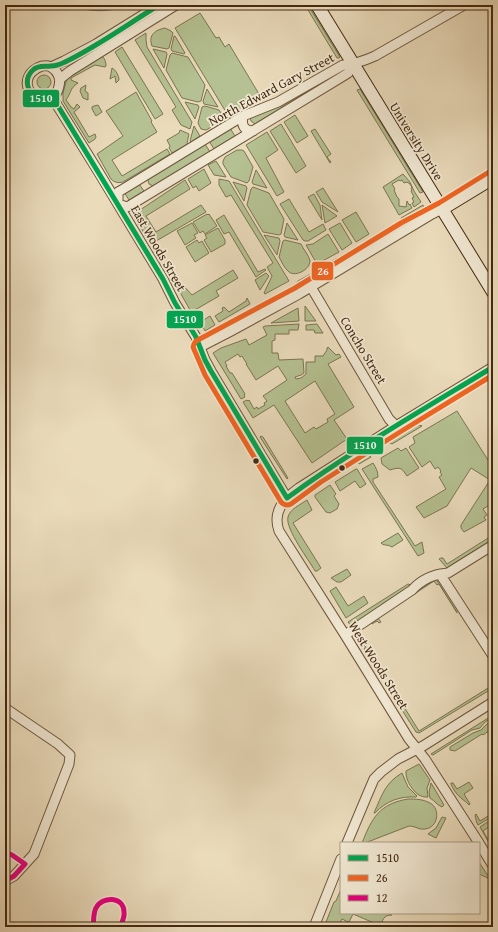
<svg xmlns="http://www.w3.org/2000/svg" width="498" height="932" font-family="'Gentium Book Plus',serif">
<style>
.green{fill:#b5c192;stroke:#7c7551;fill-rule:evenodd}
.water{fill:#99bab6;stroke:#778074}
.lines{fill:none;stroke-linecap:round;stroke-linejoin:round}
.minor-casing{stroke:#6e563b;stroke-width:11}
.secondary-casing{stroke:#442910;stroke-width:14}
.minor{stroke:#f1e8d3;stroke-width:9}
.secondary{stroke:#f1e8d3;stroke-width:12}
.bus-1-casing{stroke:#f1e8d3;stroke-width:8}
.bus-2-casing{stroke:#f1e8d3;stroke-width:8}
.bus-3-casing{stroke:#f1e8d3;stroke-width:8}
.bus-1{stroke:#00a651;stroke-width:5}
.bus-2{stroke:#f26522;stroke-width:5}
.bus-3{stroke:#e5007d;stroke-width:5}
.bus-dot{fill:#442910;stroke:#f1e8d3;stroke-width:1.5}
.labels{text-anchor:middle;stroke-width:3.5;stroke-linejoin:round;paint-order:stroke}
.street-label{font-size:13px;fill:#442910;stroke:#f1e8d3}
.line-badge{stroke:#f1e8d3;stroke-width:1.5}
.badge-label{font-size:11px;text-anchor:middle;font-weight:bold;fill:#fff}
</style>
<rect width="100%" height="100%" fill="#eadbbb"/>
<filter id="stains"><feTurbulence type="fractalNoise" baseFrequency=".005" numOctaves="4"/><feColorMatrix values="0 0 0 0 .2 0 0 0 0 .09 0 0 0 0 .02 0 0 0 .5 -.17"/></filter>
<radialGradient id="worn" r=".72"><stop offset=".6" stop-color="#630" stop-opacity="0"/><stop offset="1" stop-color="#630" stop-opacity=".3"/></radialGradient>
<path class="green" d="M305,5H308L340,57L339,58H337Z
M200,13L216,38L219,37L225,47L229,44L262,99L230,118L229,117L175,28Z
M165,28L171,31L173,33L169,48L167,49L152,46C148,35 155,30 165,28Z
M146,33V40L147,47L192,122L190,129L181,125L172,110L176,107L135,40Z
M174,36H175L185,53L184,54L172,51L171,49Z
M122,47L163,114L155,119L115,52Z
M153,49L166,52L167,54L164,68Z
M172,53L188,57L205,85L201,101L198,102L182,98L166,70L170,55Z
M102,56C105,59 106,62 106,66L105,67L95,65L71,78V80L78,83C69,89 72,92 66,100L71,107L74,109L77,104L80,107L74,112L89,137L95,134L96,137L95,139L89,143L63,101V93L66,82L68,78L70,76Z
M112,68C116,70 119,76 119,80L116,83L115,76L110,79Z
M37 82a7 7 0 1 1 14 0a7 7 0 1 1-14 0Z
M332,75L333,77L258,122L255,124L251,121L250,117L281,106L292,100Z
M86,85L85,91L88,93V100L83,98L80,91L81,88Z
M207,89L218,107L204,104L203,101Z
M360,89L423,192L420,193L357,90Z
M136,92L152,121L151,122L157,132L112,160L122,176L167,149L170,154L123,182C119,183 115,183 111,179L97,154L123,136L106,111Z
M185,102L198,105L199,107L195,119Z
M98,105L102,112L96,116L92,109V107L94,106Z
M205,106L219,110L224,117L223,120L208,129L206,130L201,129L198,123L202,107Z
M295,115L308,136L297,143L284,122Z
M281,124L306,166L296,173L270,131Z
M194,126L200,136L191,142L190,141Z
M230,128L235,136L214,149L209,141Z
M315,129L331,154L327,157L331,162L330,163L311,131Z
M180,130L189,134L187,143L188,144L172,153L169,148L170,146L167,140L179,133Z
M267,132L278,150L266,158L284,192L277,196L246,145Z
M205,144L210,152L153,186L149,184L148,180L149,177Z
M237,150H242L244,151L253,167L249,181L247,183L231,177L223,164V161L225,157Z
M216,161L226,177L214,175L208,165Z
M204,169L211,183L199,191L196,186L193,188L188,179Z
M256,170L267,188L253,184L252,182Z
M403,174L410,182L414,191L421,202L414,207L412,203L414,202L412,198L414,197L411,191L412,190L411,188L412,187L409,183H408L407,182L404,183L402,180L400,181L399,180L392,184L395,189L394,190L397,197L399,199V206L406,207L407,201L409,205L410,204L412,208L399,215L383,187Z
M219,179L229,181L289,281L265,294L264,293L272,276L267,267L273,263L231,195L226,197L219,185Z
M185,180L190,189L146,216L156,232L201,205L206,212L151,244L136,220L135,214L137,212Z
M233,182L246,186L247,188L244,201Z
M139,184L144,191L129,200L124,192Z
M253,187L269,193L284,219L281,234L279,235L263,232L247,205L251,189Z
M323,188L338,212L322,202L316,192Z
M314,194L320,205L322,220L308,197Z
M289,199L309,232L323,224L326,230L308,241H305L303,240L280,204Z
M322,205L337,216L325,223Z
M423,205L425,210L404,223L401,218Z
M356,212L369,234L356,242L342,220Z
M207,214L208,215L209,214L217,226L205,234L203,231L200,233L193,222Z
M224,215L258,272L265,269L266,270L256,277L229,232L224,234L216,220Z
M192,223L198,233L194,235L196,238L185,245L177,231Z
M287,223L298,240L285,237L284,235Z
M340,223L352,243L342,250L329,229Z
M218,228L225,240V244L211,252L204,240L207,238L205,235Z
M328,234L339,252L317,264L306,245L313,244Z
M264,235L279,238L280,241L277,255Z
M197,240L199,243L202,241L209,253L195,262L186,247Z
M285,240L301,244C303,249 309,255 310,261C310,270 294,278 288,271C284,268 282,262 279,257L283,241Z
M337,258L340,262L322,272L320,268Z
M233,270L238,278L216,291L219,296L195,310L202,321L210,316L215,325L205,331L201,323L198,324L177,287L182,284L192,295Z
M314,272L320,275L298,288L296,284L298,281Z
M266,273L269,276L260,290L255,280Z
M278,294L282,296L283,298C277,300 274,303 268,299Z
M247,298L250,304L219,322L215,316L223,311L222,308L224,307L229,312L246,301Z
M305,306L316,321H305Z
M298,308L299,321L271,323Z
M299,324L298,330H289V334H275V340L272,341V353H278L279,360L303,359L304,373L301,375L295,377L296,379L301,378L306,374V362H315V356H323L327,350V348L328,347L336,355L339,354L341,357L328,364L354,407L334,420L347,439L312,463L274,405L253,418L243,402L247,400L248,401L249,400L254,409L257,407L258,409L265,405L264,403L267,401L263,396L287,380L278,366L256,380L246,364H247L242,356L240,357L238,354L225,362L227,366H226L230,373H232L245,394L244,395L245,397L241,399L213,353L221,348L246,339L249,345L267,335L263,327L265,326ZM315,381L335,414L327,419L328,422L316,429L314,427L305,433L285,401Z
M317,324L323,333H315L314,330H306V325Z
M457,411L493,468V503L483,509L487,515L484,517L486,520L464,532L461,528V525L490,480L471,468L447,506L424,518L416,507L446,489L439,477L442,475L440,472L441,471L438,467L435,469L430,461L422,467L409,447L415,443L413,437Z
M413,423L422,426L392,444L384,440Z
M261,436L263,437L288,478L287,479L260,437Z
M398,448L401,451L406,448L419,468L407,476C401,467 400,467 390,470L382,464L381,458Z
M364,454L368,455L371,457L359,464L358,461V457Z
M373,463C376,468 378,471 378,477L373,479V482L415,546L422,542L424,553L418,556L362,469Z
M356,469H357L366,484L360,488L355,481L340,491L335,482Z
M330,485L336,494L334,496L339,504L337,509L330,513L326,512L315,497V495Z
M307,500L312,510L293,523L321,568L317,571H315C309,560 285,529 288,517C290,509 300,505 307,500Z
M398,533L403,540L392,547C388,544 383,546 381,543Z
M493,535V539L447,568L439,559L441,558H443L447,564Z
M347,569L351,575L341,582H337L331,578Z
M436,579L457,612V613L439,584L437,585L434,581L378,618L381,622L379,623L377,621L372,624L371,623L377,619V617Z
M408,584L411,585L351,626L348,622Z
M336,587L348,606L364,596L368,603L346,618L330,591Z
M362,629V630L357,633L378,667L376,668L358,638L357,633Z
M493,685V688L419,733L416,732L393,696L396,694L419,731Z
M493,715V717L485,722L480,728L472,730L433,755L431,754Z
M493,720V728L483,735L482,734L455,751L450,750V747L473,733L481,730L487,724Z
M419,764L430,780L427,788L428,797C425,797 423,797 421,796C413,793 405,779 406,771Z
M402,773L408,787L417,796L416,797C400,796 386,801 375,813H374C382,795 385,783 402,773Z
M469,782L473,788L464,794L470,804L469,805C467,802 464,801 461,798C456,794 453,789 451,784V783H453L457,789Z
M431,783L444,805L442,807C437,805 435,801 430,798L429,792Z
M408,799C415,799 423,799 430,803C441,809 438,828 425,829C419,830 415,826 409,826L365,843H362C372,818 379,804 408,799Z
M493,813V816L478,825C476,822 476,819 475,815L476,814L480,821Z
M442,817L446,818L436,838L428,834L436,828Z
M489,821L490,822L489,823V827L483,831L491,845L493,844L492,848L480,827Z
M479,862L490,879L479,874Z
M341,889V913H388L392,915C383,915 383,920 380,927H372L374,923L353,914L349,922H348L342,919L338,927L331,924L329,927H324L334,902L336,901Z"/>
<path class="water" d="M73,5H131C111,11 93,14 73,5Z"/>
<g class="lines">
<defs>
<path id="minor" d="M42,66C45,66 49,65 51,67C58,71 61,79 59,86C58,92 55,96 50,98C31,106 14,76 42,66Z
M51,67L64,61L96,44L159,5
M60,79L70,71L176,5
M52,97L98,171L163,279L175,303L196,337L205,360L211,371L287,498
M243,116C241,125 244,131 253,131
M118,204V192L120,191L243,116L278,102L343,65C355,64 364,61 375,56L464,5
M118,204L127,207L129,206L340,78L348,73L353,64
M311,287L389,419L396,426
M200,347L231,331L299,294L432,214L442,209
M440,574L493,656
M345,635L412,590C422,579 434,574 448,573L493,545
M5,708L58,744L70,755L69,764L34,854L14,876L5,881
M347,843L368,793L374,779L381,772L398,759L423,746L493,702
M479,843L425,759L409,739L345,635L279,531C272,511 284,499 299,488L396,426L493,367
M479,843L493,866
M314,927L341,859"/>
<path id="secondary" d="M317,5L493,292
M442,209L493,178"/>
</defs>
<use href="#minor" class="minor-casing"/>
<use href="#secondary" class="secondary-casing"/>
<use href="#minor" class="minor"/>
<use href="#secondary" class="secondary"/>
<defs>
<path id="bus-1" d="M159,5C128,24 98,46 65,62C61,64 55,66 51,66C44,67 38,65 33,70C23,79 27,95 40,98C44,99 48,98 52,97L58,106L163,279L175,303L196,337L205,360L211,371L287,498C353,450 424,409 493,367"/>
<path id="bus-2" d="M489,172L439,203L401,223L295,288L196,341L194,344L193,347L205,375L281,502C284,505 287,506 291,504L321,482L400,432L493,375"/>
<path id="bus-3" d="M5,852L12,855L25,864L14,876L5,881
M93,927C94,921 93,913 96,908C102,896 124,896 124,912C125,917 122,922 120,927"/>
</defs>
<use href="#bus-1" class="bus-1-casing"/>
<use href="#bus-2" class="bus-2-casing"/>
<use href="#bus-3" class="bus-3-casing"/>
<use href="#bus-1" class="bus-1"/>
<use href="#bus-2" class="bus-2"/>
<use href="#bus-3" class="bus-3"/>
</g>
<g class="bus-dot">
<circle cx="256" cy="461" r="3.5"/>
<circle cx="342" cy="468" r="3.5"/>
</g>
<g class="labels">
<g class="street-label">
<text transform="translate(271 89) rotate(-28)" y="5">North Edward Gary Street</text>
<text transform="translate(417 141) rotate(58)" y="5">University Drive</text>
<text transform="translate(159 248) rotate(60)" y="5">East Woods Street</text>
<text transform="translate(364 350) rotate(59)" y="5">Concho Street</text>
<text transform="translate(379 665) rotate(58)" y="5">West Woods Street</text>
</g>
</g>
<g class="line-badge">
<rect x="22" y="89" width="38" height="19" rx="4" fill="#00a651"/>
<rect x="311" y="261" width="23" height="20" rx="4" fill="#f26522"/>
<rect x="166" y="310" width="38" height="19" rx="4" fill="#00a651"/>
<rect x="346" y="436" width="38" height="19" rx="4" fill="#00a651"/>
</g>
<g class="badge-label">
<text x="41" y="102">1510</text>
<text x="323" y="275">26</text>
<text x="185" y="323">1510</text>
<text x="365" y="449">1510</text>
</g>
<rect width="498" height="932" fill="none" stroke="#eadbbb" stroke-width="20"/>
<rect x="6" y="6" width="486" height="920" fill="none" stroke="#442910" stroke-width="2"/>
<rect x="10" y="10" width="478" height="912" fill="none" stroke="#442910"/>
<rect x="340" y="842" width="140" height="72" fill="#f1e8d3" stroke="#ac9c85"/>
<rect x="348" y="855" width="20" height="6" fill="#00a651" stroke="#ac9c85"/>
<text x="376" y="862" font-size="12" fill="#442910">1510</text>
<rect x="348" y="875" width="20" height="6" fill="#f26522" stroke="#ac9c85"/>
<text x="376" y="882" font-size="12" fill="#442910">26</text>
<rect x="348" y="895" width="20" height="6" fill="#e5007d" stroke="#ac9c85"/>
<text x="376" y="902" font-size="12" fill="#442910">12</text>
<rect width="100%" height="100%" filter="url(#stains)"/>
<rect width="100%" height="100%" fill="url(#worn)"/>
</svg>
